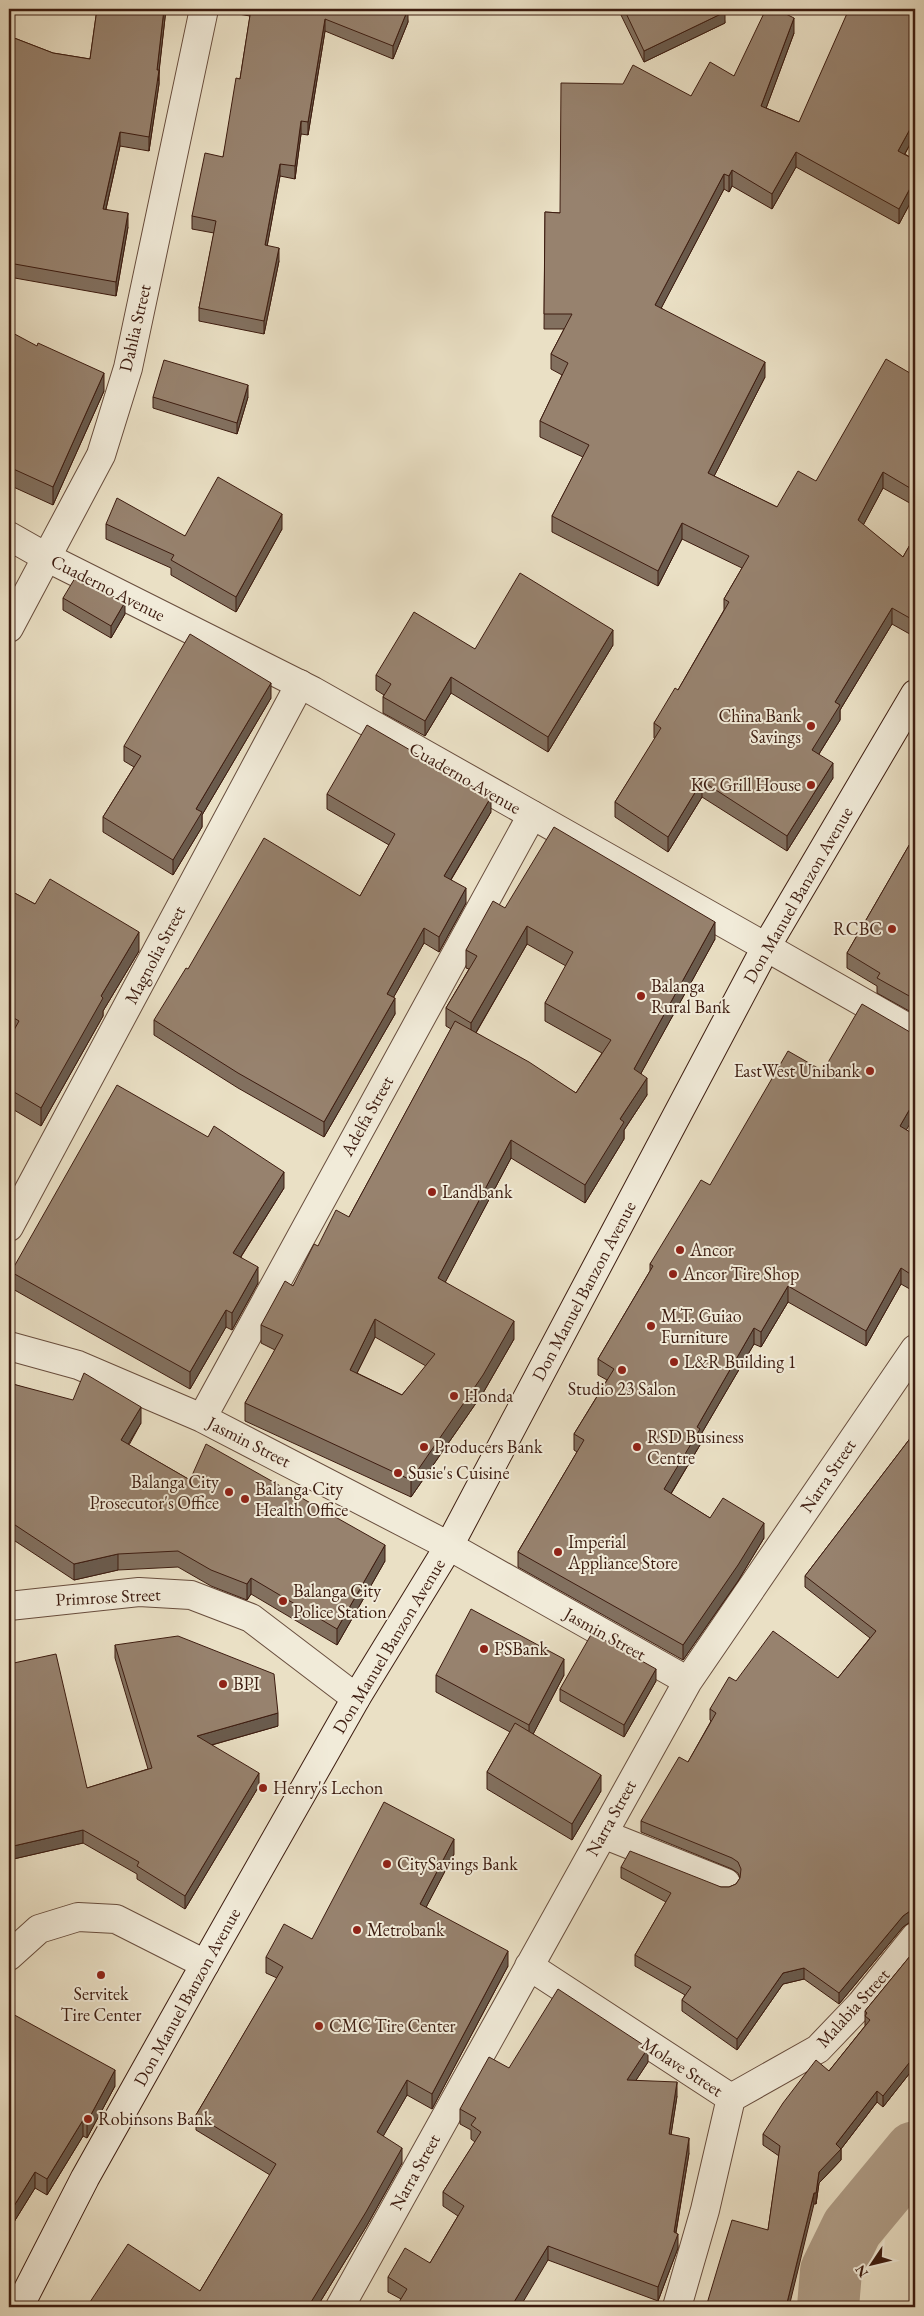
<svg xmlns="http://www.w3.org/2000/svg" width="924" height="2316" font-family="'EB Garamond',serif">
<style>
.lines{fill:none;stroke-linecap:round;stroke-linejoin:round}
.river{stroke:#af9d87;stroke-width:62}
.minor-casing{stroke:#684d3d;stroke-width:30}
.tertiary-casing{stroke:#684d3d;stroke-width:30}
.secondary-casing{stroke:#3d1c10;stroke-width:30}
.minor{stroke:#f1ebd9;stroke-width:28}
.tertiary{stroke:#f1ebd9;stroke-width:28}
.secondary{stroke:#f1ebd9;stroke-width:28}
.wall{fill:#82705f;stroke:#3d1c10;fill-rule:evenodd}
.shaded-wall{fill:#6a5b4d;stroke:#3d1c10}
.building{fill:#97826e;stroke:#3d1c10;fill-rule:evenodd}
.poi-dot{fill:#8f2418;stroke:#f1ebd9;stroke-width:2}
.labels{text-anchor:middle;stroke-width:4;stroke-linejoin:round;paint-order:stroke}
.street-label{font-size:18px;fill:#3d1c10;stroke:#f1ebd9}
.poi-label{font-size:18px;fill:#3d1c10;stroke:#f1ebd9;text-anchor:start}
</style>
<rect width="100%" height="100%" fill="#eae0c5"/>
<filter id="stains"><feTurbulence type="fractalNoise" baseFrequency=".004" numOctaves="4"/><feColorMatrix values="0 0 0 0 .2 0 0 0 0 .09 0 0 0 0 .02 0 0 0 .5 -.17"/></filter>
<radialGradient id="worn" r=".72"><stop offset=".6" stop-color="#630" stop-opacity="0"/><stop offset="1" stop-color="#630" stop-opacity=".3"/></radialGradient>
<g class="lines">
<path class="river" d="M828,2307L831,2271L852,2228L915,2152"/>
<defs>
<path id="minor" d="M9,628L101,455L128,368L204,9
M766,947L915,1032
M9,1227L300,684
M9,1346L78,1365L202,1418L449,1546L688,1681
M202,1418L532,815
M9,1606L139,1592L191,1595L251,1618L356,1698
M603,1834L726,1883
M9,1956L39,1929L78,1917L116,1919L205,1964
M529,1966L731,2098
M731,2098L818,2049L861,2004L915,1937
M340,2307L688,1681L915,1349
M677,2307L705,2210L731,2098"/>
<path id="tertiary" d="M9,536L46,557L313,691L766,947"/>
<path id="secondary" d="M19,2307L85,2178L205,1964L356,1698L449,1546L766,947L915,694"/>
</defs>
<use href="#minor" class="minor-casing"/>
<use href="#tertiary" class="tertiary-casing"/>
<use href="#secondary" class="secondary-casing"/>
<use href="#minor" class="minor"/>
<use href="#tertiary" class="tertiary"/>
<use href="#secondary" class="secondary"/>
</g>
<path class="wall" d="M97,9H174V11L166,9L159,70V84L149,151L120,146L106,209L128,227L116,296L9,277V36L53,53L90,59Z
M227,9H406L408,22L393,59L325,31L308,135L301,134L295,179L280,176L267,246L279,261L264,334L199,321V308L214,233L192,229V216L223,157L240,79L250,16L227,12Z
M619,9H723L725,23L644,62L619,11Z
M915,9V135L905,154L915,160V194L899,224L796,167L772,209L732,186L729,192L724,189L661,308L765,377L714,476L777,507L816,481L915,376V506L883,488L863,525L903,557L915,536V637L892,624L840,710V720L819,754L833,778L787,851L702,797L668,852L615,817V802L655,739L654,738V723L678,690L724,610V599L742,568L682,539L658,586L552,532V516L583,457L540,437V421L562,375L551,369V354L564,329H544L545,212L560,213L691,96L734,76L794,33L766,108L799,122Z
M9,331L104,391L53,505L9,485Z
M153,397H248L237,434L153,408Z
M106,524L185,536L282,529L236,612L171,575V568L106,539Z
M63,598L125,614L111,638L63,610Z
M613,645L548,752L451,693L425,736L383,713V697L384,695L376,690V675L475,649Z
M271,698L202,815V827L173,875L103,832V817L134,767L124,761V746Z
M327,794L491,812L451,880L466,903L439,952L424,943L393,998L395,1014L324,1137L238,1088L154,1035V1020L360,896L389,845L327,809Z
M915,835L911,1012L877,993V986L847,968V953Z
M9,890L35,904L139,951L103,1011V1016L41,1126L9,1107V1039L11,1035L9,1034Z
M505,908L715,939L641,1073L647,1095L624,1130V1139L585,1203L511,1158L445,1282L514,1339L483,1393L411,1497L245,1421V1403L275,1350L261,1343V1325L293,1286L318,1246L349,1217L451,1029L446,1026V1008L469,969L466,968V950ZM527,944L566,966L545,1003V1021L602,1053L576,1093L476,1033ZM375,1337L426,1366L402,1395L357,1373Z
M906,1130L915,1135V1292L901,1284L866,1346L788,1302L761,1347L754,1344L700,1436V1445L671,1494L710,1518L764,1538L738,1581L683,1660L518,1567V1552L577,1452L574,1450V1434L607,1380L598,1375V1359L650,1271V1264L710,1185Z
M284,1188L241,1257L258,1283L232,1330L226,1327L190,1389L11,1288V1272Z
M9,1383L141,1423L129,1445L190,1480L385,1561L337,1645L251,1594L247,1600L211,1586L178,1567L118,1570L74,1580L9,1537Z
M915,1432V1922H910L903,1927L839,2004L804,1979L783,1984L737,2050L682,2011V2000L685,1995L635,1966V1955L666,1902L621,1878V1867L721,1887H729L736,1884L740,1878L738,1873L732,1869L641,1832V1821L688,1762L711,1721L710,1720V1709L736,1681L838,1678L870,1638L805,1587V1576Z
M115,1645L278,1726L212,1745L259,1786L185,1909L137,1879V1874L83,1843L9,1860L87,1788L148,1769L115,1658Z
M436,1675H564L533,1734L601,1791L572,1840L487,1789V1772L510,1732L436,1692Z
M656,1681L624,1737L560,1701V1689Z
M454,1854L426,1907L508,1966L432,2109L407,2095L383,2136L402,2163L366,2227L317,2307H90V2302L200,2291L270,2175L196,2130V2115L277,1978L266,1973V1957L312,1939Z
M915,1950V2061L913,2063V2069L883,2107L877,2102L841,2149V2160L819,2183L816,2204H814L768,2230L779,2156L763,2145V2134L829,2071L865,2026V2011Z
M9,2012L115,2086L87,2138L83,2136L47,2195L35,2188L9,2230Z
M648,2062L636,2080L677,2096L671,2134L689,2153L676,2233L678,2248L658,2301L548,2260L401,2299L388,2292V2277L430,2263L458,2216L443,2206V2192L475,2142L471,2139V2130L460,2124V2109L509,2068Z"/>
<path class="shaded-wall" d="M164,9H166L158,81L159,70V84L149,151V137Z
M408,9V22L393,59V46Z
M725,12V23L644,62V51Z
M794,18V33L761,122V106Z
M325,19V31L308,135V122Z
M915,120V135L898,166V151Z
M301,121V134L295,179V166Z
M120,132V146L103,222V209Z
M796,152V167L772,209V194Z
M280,164V176L265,258V245Z
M732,170V186L729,192V176Z
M724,174V189L655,320V305Z
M915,179V194L899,224V209Z
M128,213V227L116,296V282Z
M279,248V261L264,334V321Z
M765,362V377L708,488V473Z
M104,373V391L53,505V487Z
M248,385V397L237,434V423Z
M883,472V488L858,535V520Z
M282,514V529L236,612V597Z
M682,523V539L658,586V571Z
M125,602V614L111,638V626Z
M892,608V624L840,710V720L812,765V750L835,702Z
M613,630V645L548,752V737Z
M451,677V693L425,736V721Z
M271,683V698L202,815V827L173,875V860L196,809Z
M833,763V778L787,851V836Z
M702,781V797L668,852V837Z
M491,797V812L444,891V876Z
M466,888V903L439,952V937Z
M715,922V939L634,1086V1069Z
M527,926V944L471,1041V1023Z
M424,928V943L387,1009V994Z
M139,932V951L103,1011V1016L41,1126V1108L101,996Z
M915,991V1005L911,1012V997Z
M395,998V1014L324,1137V1122Z
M647,1078V1095L624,1130V1139L585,1203V1185L620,1119Z
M915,1100V1115L900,1141V1126Z
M511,1140V1158L438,1296V1278Z
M284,1172V1188L233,1269V1253Z
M258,1267V1283L232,1330V1313Z
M901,1268V1284L866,1346V1331Z
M788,1286V1302L761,1347V1332Z
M226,1310V1327L190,1389V1372Z
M375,1319V1337L350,1387V1370Z
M514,1321V1339L483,1393L411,1497V1480Z
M754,1328V1344L700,1436V1445L664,1505V1489L697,1427Z
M141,1407V1423L121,1456V1440Z
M764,1523V1538L738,1581L683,1660V1645Z
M385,1545V1561L337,1645V1629Z
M118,1554V1570L74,1580V1564Z
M251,1578V1594L247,1600V1584Z
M564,1659V1675L529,1742V1725Z
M656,1669V1681L624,1737V1725Z
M278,1713V1726L197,1749V1736Z
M259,1773V1786L185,1909V1896Z
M601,1775V1791L572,1840V1824Z
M83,1830V1843L9,1860V1847Z
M454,1839V1854L420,1919V1904Z
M910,1911V1922L903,1927L839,2004V1993L903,1916Z
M508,1951V1966L432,2109V2094Z
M804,1968V1979L783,1984L737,2050V2039L783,1973Z
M648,2048V2062L627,2094V2080Z
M915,2050V2061L913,2063V2069L883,2107V2096L910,2055Z
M115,2070V2086L87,2138V2122Z
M407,2080V2095L377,2147V2132Z
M677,2082V2096L669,2148V2134Z
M877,2091V2102L841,2149V2160L819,2183L816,2204V2193L819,2172L836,2144Z
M83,2120V2136L47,2195V2179Z
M689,2138V2153L674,2243L678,2234V2248L658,2301V2287L674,2232Z
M402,2148V2163L366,2227L317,2307H308Z
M35,2172V2188L9,2230V2214Z
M814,2193V2204L789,2307H786Z
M548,2246V2260L520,2307H511Z"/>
<path class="building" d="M97,9H164L157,70H159L149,137L120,132L103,209L128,213L116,282L9,263V36L53,53L90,59Z
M251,9H408L393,46L325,19L308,122L301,121L295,166L280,164L265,245L279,248L264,321L199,308L216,221L192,216L205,153L223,157L236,78L240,79Z
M624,9H723L725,12L644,51Z
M766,9H776L794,18L761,106L799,122L849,9H915V120L898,151L915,160V179L899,209L796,152L772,194L732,170L729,176L724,174L655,305L765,362L708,473L777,507L798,471L816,481L886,359L915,376V491L883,472L858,520L903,557L915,536V621L892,608L835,702L840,705L812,750L833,763L787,836L702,781L668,837L615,802L661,728L654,723L675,688L678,690L729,602L724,599L749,556L682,523L658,571L552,516L589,445L540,421L568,363L551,354L572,314H544L545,212L560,213L561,83L623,84L633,65L691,96L710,62L734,76Z
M9,331L37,346L38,343L104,373L53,487L9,467Z
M164,360L248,385L237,423L153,397Z
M218,477L282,514L236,597L171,560L174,555L106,524L117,498L185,536Z
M520,573L613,630L548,737L451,677L425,721L383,697L391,684L376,675L414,612L475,649Z
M75,578L125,602L111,626L63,598Z
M190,634L271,683L196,809L202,812L173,860L103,817L141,756L124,746Z
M367,725L491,797L444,876L466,888L439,937L424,928L387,994L395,998L324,1122L238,1073L154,1020L186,968L188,969L264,838L360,896L395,834L327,794Z
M554,827L715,922L634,1069L647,1078L620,1119L624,1122L585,1185L511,1140L438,1278L514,1321L483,1375L411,1480L245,1403L283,1335L261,1325L285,1281L293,1286L314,1244L318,1246L336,1210L349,1217L455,1021L529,1062L576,1093L611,1040L545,1003L573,952L527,926L471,1023L446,1008L477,956L466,950L493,901L505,908ZM375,1319L435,1354L402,1395L350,1370Z
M915,835V991L911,997L877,978L880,973L847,953Z
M50,879L139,932L101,996L103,998L41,1108L9,1089V1039L19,1021L9,1015V890L35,904Z
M862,1004L915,1035V1100L900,1126L915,1135V1277L901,1268L866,1331L788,1286L761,1332L754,1328L697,1427L700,1429L664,1489L710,1518L723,1498L764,1523L738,1565L683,1645L518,1552L584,1440L574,1434L614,1369L598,1359L653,1266L650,1264L701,1180L710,1185L788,1051L823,1071Z
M117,1085L208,1137L214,1126L284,1172L233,1253L258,1267L232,1313L226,1310L190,1372L11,1272Z
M84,1373L141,1407L121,1440L190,1480L206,1444L385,1545L337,1629L251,1578L247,1584L211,1570L178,1551L118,1554L74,1564L9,1521V1519L12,1512L9,1511V1383L73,1400Z
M915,1432V1911H910L903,1916L839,1993L804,1968L783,1973L737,2039L682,2000L691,1987L635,1955L671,1893L621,1867L630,1851L721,1887H729L736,1884L740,1878L741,1869L738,1862L732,1858L641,1821L679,1757L688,1762L716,1713L710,1709L729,1677L736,1681L773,1631L838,1678L876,1631L805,1576Z
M471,1609L564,1659L529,1725L436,1675Z
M592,1633L656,1669L624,1725L560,1689Z
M178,1636L274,1674L278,1713L197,1736L259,1773L185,1896L137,1866L139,1862L83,1830L9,1847V1664L56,1654L87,1788L152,1768L115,1645Z
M515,1723L601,1775L572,1824L487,1772Z
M384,1802L454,1839L420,1904L508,1951L432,2094L407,2080L377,2132L402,2148L366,2212L308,2307H98L90,2302L128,2244L200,2291L276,2164L196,2115L283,1967L266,1957L284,1924L312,1939Z
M915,1950V2050L910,2055L913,2058L883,2096L877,2091L836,2144L841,2149L819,2172L816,2193H814L786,2307H706L732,2220L768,2230L780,2146L763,2134L783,2103L816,2060L829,2071L870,2020L865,2016L867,2013L865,2011Z
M558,1989L648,2048L627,2080L677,2082L669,2134L689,2138L674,2232L678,2234L658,2287L548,2246L511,2307H396L407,2289L388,2277L405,2248L430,2263L464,2206L443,2192L481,2132L471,2125L476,2118L460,2109L489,2057L509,2068Z
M9,2012L115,2070L87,2122L83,2120L47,2179L35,2172L9,2214Z"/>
<g class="poi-dot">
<circle cx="811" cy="726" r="5"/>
<circle cx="811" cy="785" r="5"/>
<circle cx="892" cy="929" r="5"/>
<circle cx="641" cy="996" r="5"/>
<circle cx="870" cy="1071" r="5"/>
<circle cx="432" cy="1192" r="5"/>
<circle cx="680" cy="1250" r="5"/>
<circle cx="673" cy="1274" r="5"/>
<circle cx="651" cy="1326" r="5"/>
<circle cx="674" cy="1362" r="5"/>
<circle cx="622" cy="1370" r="5"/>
<circle cx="454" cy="1396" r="5"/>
<circle cx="424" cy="1447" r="5"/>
<circle cx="637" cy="1447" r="5"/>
<circle cx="398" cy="1473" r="5"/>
<circle cx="229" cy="1492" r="5"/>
<circle cx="245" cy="1499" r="5"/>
<circle cx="558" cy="1552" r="5"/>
<circle cx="283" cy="1601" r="5"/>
<circle cx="484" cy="1649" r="5"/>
<circle cx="223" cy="1684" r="5"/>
<circle cx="263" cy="1788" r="5"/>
<circle cx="387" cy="1864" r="5"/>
<circle cx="357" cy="1930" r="5"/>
<circle cx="101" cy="1975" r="5"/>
<circle cx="319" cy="2026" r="5"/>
<circle cx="88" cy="2119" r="5"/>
</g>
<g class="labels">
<g class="street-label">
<text transform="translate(135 328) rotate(-77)" y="6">Dahlia Street</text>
<text transform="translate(108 588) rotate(27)" y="6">Cuaderno Avenue</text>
<text transform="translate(465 778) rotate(30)" y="6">Cuaderno Avenue</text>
<text transform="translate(798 895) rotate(-60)" y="6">Don Manuel Banzon Avenue</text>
<text transform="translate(155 955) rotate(-62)" y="6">Magnolia Street</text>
<text transform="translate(367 1116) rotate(-61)" y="6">Adelfa Street</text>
<text transform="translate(584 1291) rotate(-62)" y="6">Don Manuel Banzon Avenue</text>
<text transform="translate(249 1442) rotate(27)" y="6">Jasmin Street</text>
<text transform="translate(828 1476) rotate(-56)" y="6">Narra Street</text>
<text transform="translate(108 1597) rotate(-3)" y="6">Primrose Street</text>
<text transform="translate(605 1634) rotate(29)" y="6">Jasmin Street</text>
<text transform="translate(389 1646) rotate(-59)" y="6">Don Manuel Banzon Avenue</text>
<text transform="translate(611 1818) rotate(-61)" y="6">Narra Street</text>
<text transform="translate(187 1997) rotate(-61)" y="6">Don Manuel Banzon Avenue</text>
<text transform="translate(853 2008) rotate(-48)" y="6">Malabia Street</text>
<text transform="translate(682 2067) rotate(33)" y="6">Molave Street</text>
<text transform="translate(415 2172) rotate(-61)" y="6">Narra Street</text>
</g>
<g class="poi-label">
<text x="801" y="722" text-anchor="end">China Bank<tspan x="801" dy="21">Savings</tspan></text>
<text x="801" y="791" text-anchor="end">KC Grill House</text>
<text x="882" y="935" text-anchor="end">RCBC</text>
<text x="651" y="992">Balanga<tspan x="651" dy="21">Rural Bank</tspan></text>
<text x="860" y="1077" text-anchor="end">EastWest Unibank</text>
<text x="442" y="1198">Landbank</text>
<text x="690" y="1256">Ancor</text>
<text x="683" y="1280">Ancor Tire Shop</text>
<text x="661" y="1322">M.T. Guiao<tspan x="661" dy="21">Furniture</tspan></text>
<text x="684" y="1368">L&amp;R Building 1</text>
<text x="622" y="1395" text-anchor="middle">Studio 23 Salon</text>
<text x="464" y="1402">Honda</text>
<text x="647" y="1443">RSD Business<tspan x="647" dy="21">Centre</tspan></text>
<text x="434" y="1453">Producers Bank</text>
<text x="408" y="1479">Susie's Cuisine</text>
<text x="219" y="1488" text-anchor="end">Balanga City<tspan x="219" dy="21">Prosecutor's Office</tspan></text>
<text x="255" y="1495">Balanga City<tspan x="255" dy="21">Health Office</tspan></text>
<text x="568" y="1548">Imperial<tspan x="568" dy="21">Appliance Store</tspan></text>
<text x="293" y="1597">Balanga City<tspan x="293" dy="21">Police Station</tspan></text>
<text x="494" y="1655">PSBank</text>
<text x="233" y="1690">BPI</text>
<text x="273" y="1794">Henry's Lechon</text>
<text x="397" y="1870">CitySavings Bank</text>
<text x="367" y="1936">Metrobank</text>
<text x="101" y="2000" text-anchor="middle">Servitek<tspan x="101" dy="21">Tire Center</tspan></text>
<text x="329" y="2032">CMC Tire Center</text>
<text x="98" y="2125">Robinsons Bank</text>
</g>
</g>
<rect width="924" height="2316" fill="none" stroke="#eae0c5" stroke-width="30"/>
<rect x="10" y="10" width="904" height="2296" fill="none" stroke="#3d1c10" stroke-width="2.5"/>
<rect x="15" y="15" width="894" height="2286" fill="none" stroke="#3d1c10"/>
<g transform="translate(872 2264) rotate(235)" stroke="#f1ebd9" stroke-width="4" paint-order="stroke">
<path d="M0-4L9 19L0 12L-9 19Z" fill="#3d1c10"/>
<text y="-8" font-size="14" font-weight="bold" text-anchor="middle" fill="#3d1c10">N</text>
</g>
<rect width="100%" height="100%" filter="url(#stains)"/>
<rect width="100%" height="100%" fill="url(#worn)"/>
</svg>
